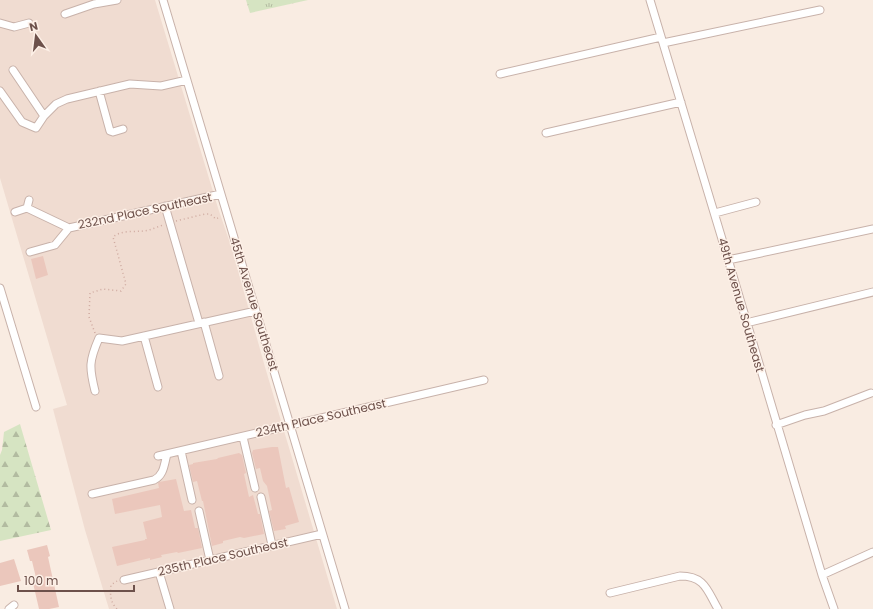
<svg xmlns="http://www.w3.org/2000/svg" width="873" height="609" font-family="Poppins,sans-serif">
<style>
.residential{fill:#f0dcd1}
.forest{fill:url(#forest-firs)}
.park{fill:url(#park-tufts)}
.building{fill:#ebc7bc}
.lines{fill:none;stroke-linecap:round;stroke-linejoin:round}
.minor-casing{stroke:#c8b2aa;stroke-width:9}
.path{stroke:#cfaaa0;stroke-width:1.5;stroke-dasharray:1 3;stroke-linecap:butt}
.minor{stroke:#fff;stroke-width:7}
.labels{text-anchor:middle;stroke-width:3;stroke-linejoin:round;paint-order:stroke}
.street-label{font-size:12px;fill:#6d514b;stroke:#fdf0e7}
</style>
<defs>
<pattern id="forest-firs" width="22" height="20" patternUnits="userSpaceOnUse"><rect width="22" height="20" fill="#d6e4c2"/><path d="M5 1l3.5 6h-7zM16 11l3.5 6h-7z" fill="#b2bba0"/></pattern>
<pattern id="park-tufts" width="24" height="20" patternUnits="userSpaceOnUse"><rect width="24" height="20" fill="#d6e4c2"/><path d="M3 7l-1-3M5 7V3M7 7l1-3M15 17l-1-3M17 17v-4M19 17l1-3" fill="none" stroke="#b2bba0"/></pattern>
</defs>
<rect width="100%" height="100%" fill="#f9ece2"/>
<path class="residential" d="M0,0H155L218,208L231,246L265,367L337,609H109L85,530L53,409L67,405L0,178Z"/>
<path class="forest" d="M20,424L51,530L0,541V455L2,450L4,432Z"/>
<path class="park" d="M246,0H308L250,13Z"/>
<path class="building" d="M43,256L48,275L36,279L31,259Z
M272,447H278L286,488L289,487L299,522L285,526L286,529L274,531L269,511L272,510L267,486L263,481L260,468L256,469L252,453L253,450Z
M239,453L242,455L246,473L244,474L249,497L253,495L258,514H260L264,534L244,538L240,537L223,541V543L212,546L203,501H202L197,481L193,482L189,465L193,464V463L217,459L218,458Z
M176,479L184,511L191,510L195,528H198L202,548L178,553L177,552L161,555L162,557L150,560V558L117,566L112,547L145,540V539H147L143,522L162,517L160,505L115,514L112,499L159,488L158,483L159,482Z
M47,545L50,556L48,557L59,607L49,609H39L33,583L37,582L32,561H30L27,550Z
M14,559L21,581L0,586V563Z"/>
<g class="lines">
<defs>
<path id="minor" d="M163,0L345,609
M650,0C709,191 764,384 822,575L834,609
M65,14L94,4L117,0
M0,23L14,27L29,23
M663,43L820,10
M13,70L44,116
M500,74L661,37
M0,91L22,122L36,128L44,116L56,104L67,99L130,84L161,86L187,80
M99,91L110,131L113,132L123,129
M546,133L681,102
M165,206L199,323
M27,208L69,228
M15,212L27,208L29,200
M715,213L756,202
M69,228L221,194
M30,252L55,245L69,228
M728,260L873,229
M0,288L36,407
M204,322L219,376
M746,323L873,292
M144,336L158,387
M95,391C89,367 89,361 99,338L122,341L256,311
M776,425L805,415L824,411L871,393
M243,437L255,488
M181,451L192,500
M158,456L484,380
M92,494L154,480C164,475 164,465 167,454
M261,497L272,545
M199,511L210,560
M159,572L170,609
M822,575L873,552
M124,580L322,534
M610,593L680,576C705,576 707,590 718,609
M9,609L14,605"/>
</defs>
<use href="#minor" class="minor-casing"/>
<path class="path" d="M176,221L205,214H210L216,219L218,218
M95,333L89,317L90,293L103,289L121,291L126,284L113,237C121,230 134,232 144,231C151,230 157,227 163,225
M117,609C110,602 110,594 111,585L117,581"/>
<use href="#minor" class="minor"/>
</g>
<g class="labels">
<g class="street-label">
<text transform="translate(145 211) rotate(-12)" y="4">232nd Place Southeast</text>
<text transform="translate(254 304) rotate(73)" y="4">45th Avenue Southeast</text>
<text transform="translate(741 305) rotate(74)" y="4">49th Avenue Southeast</text>
<text transform="translate(321 418) rotate(-13)" y="4">234th Place Southeast</text>
<text transform="translate(223 557) rotate(-13)" y="4">235th Place Southeast</text>
</g>
</g>
<g transform="translate(36 36) rotate(346)" stroke="#fdf0e7" stroke-width="3" paint-order="stroke">
<path d="M0-3L7 15L0 10L-7 15Z" fill="#6d514b"/>
<text y="-6" font-size="11" font-weight="bold" text-anchor="middle" fill="#6d514b">N</text>
</g>
<path d="M18 585v6h116v-6" fill="none" stroke="#6d514b" stroke-width="2"/>
<text x="24" y="585" font-size="12" fill="#6d514b" stroke="#fdf0e7" stroke-width="3" paint-order="stroke">100 m</text>
</svg>
